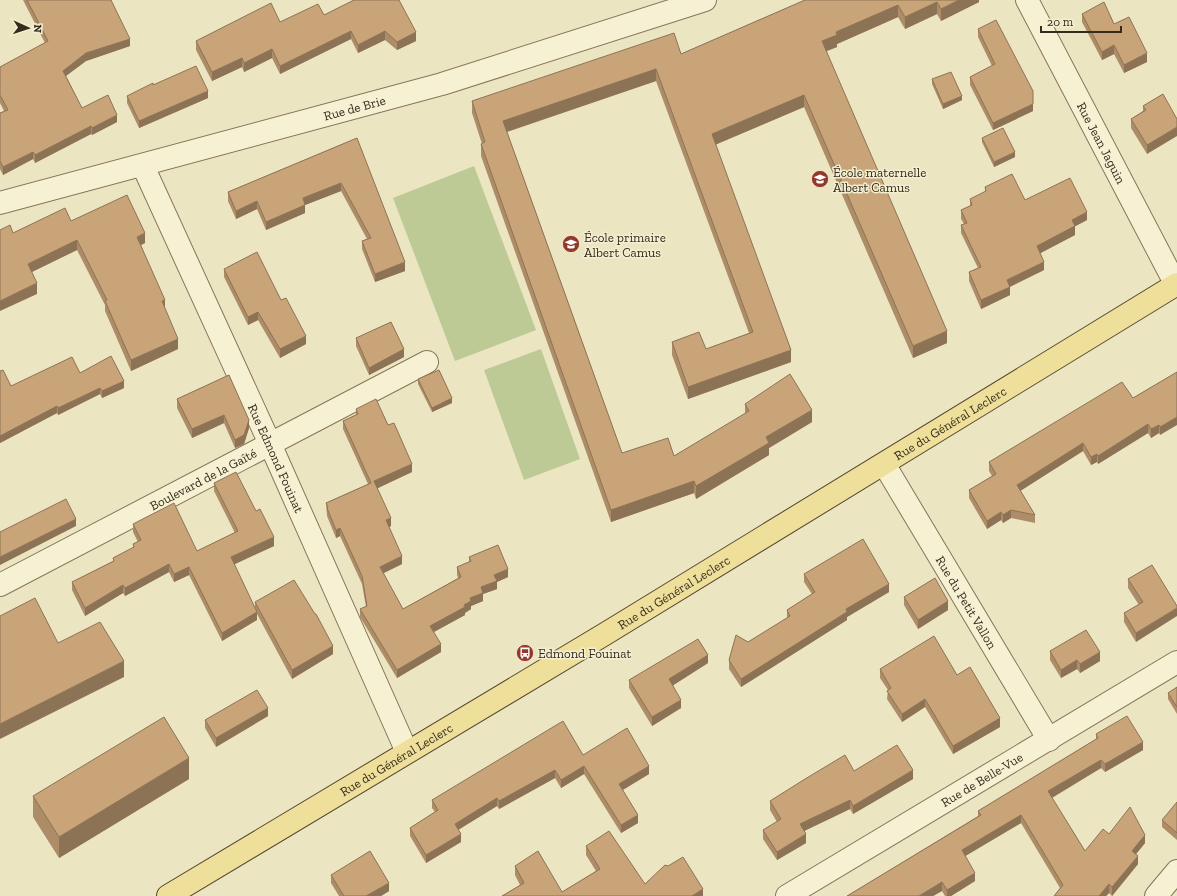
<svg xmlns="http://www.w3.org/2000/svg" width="1177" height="896" font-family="'Zilla Slab',serif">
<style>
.green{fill:#bdca96}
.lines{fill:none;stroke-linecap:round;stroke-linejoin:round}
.minor-casing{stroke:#85765a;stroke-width:24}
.primary-casing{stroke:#53442e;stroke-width:24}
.minor{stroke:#f7f1d4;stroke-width:22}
.primary{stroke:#eedf9a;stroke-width:22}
.wall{fill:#ad8d68}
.shaded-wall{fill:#8d7355}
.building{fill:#c9a479;stroke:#8d7355}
.labels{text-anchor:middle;stroke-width:3;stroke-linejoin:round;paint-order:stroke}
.street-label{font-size:13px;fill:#352c1d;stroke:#f4eed1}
.poi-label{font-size:13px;fill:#352c1d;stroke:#f4eed1;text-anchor:start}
</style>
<rect width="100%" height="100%" fill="#ece5c2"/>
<path class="green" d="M474,166L536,330L455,361L393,198Z
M541,349L580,459L524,480L484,370Z"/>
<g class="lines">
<defs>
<g id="minor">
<path id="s1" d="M1027,0L1176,285"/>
<path id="s2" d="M143,166L271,446L407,752"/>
<path id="s3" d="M0,203L442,84L705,0"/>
<path id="s4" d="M884,464L1049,740"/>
<path id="s5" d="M0,585L427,362"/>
<path id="s6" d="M787,896L1177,662"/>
<path d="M1156,896L1177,871"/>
</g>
<g id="primary">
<path id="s7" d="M168,896L605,634L1177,284"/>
</g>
</defs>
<use href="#minor" class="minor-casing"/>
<use href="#primary" class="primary-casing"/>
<use href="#minor" class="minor"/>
<use href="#primary" class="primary"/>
</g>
<path class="wall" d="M23,0H111L130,46L86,61L66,76L82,108L117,122L92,135L91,134L35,163L33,159L3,175L0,169V113L4,111L0,103V67L45,43Z
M354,0L416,41L397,50L385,40L358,53L351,39L280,74L272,58L244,72L242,67L212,81L196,50V41L280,22L324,15Z
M805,0H979V2L941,21L937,14L905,29L898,17L837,44V47L826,51L947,343L913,358L804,107L715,145L791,362L688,399L672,355V342L706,349L749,333L656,81L507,132L622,453L674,456L745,414V404L812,422L769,448V455L696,499L694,493L611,522L481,156V144H482L472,113V101L681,54Z
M1082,14L1147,62L1124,73L1114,54L1102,60L1082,22Z
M978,29L1033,98V111L993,130L970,85V77L992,66L978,37Z
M932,79L962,100L943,109L932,84Z
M153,85L208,98L139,128L127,103V96Z
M1163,94L1147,154L1131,128V119L1143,111V106Z
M357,138L405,271L375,282L362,249V241L367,239L341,191L305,205V213L266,230L257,209L236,219L228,201V192Z
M982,138L1015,157L994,167L982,142Z
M985,187L1087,220L1075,226V235L1040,253L1044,270L1010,287V295L981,309L969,281V272L978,268L961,233V225L964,224L961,219V210L970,206V199L985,192Z
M71,221L145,243L141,245L165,310L178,349L131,371L105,311V305L77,250L31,272L37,294L13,233Z
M224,269L281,300L306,344L280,358L258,320L248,325L224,277Z
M356,338L404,357L369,375L356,346Z
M0,371L11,386L80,373L124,388L102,398L100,394L58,415L57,413L0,443Z
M1177,372L1160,435L1159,433L1151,438L1148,433L1098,464L1097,462L1091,465L1083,451L1020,491L1035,515V523L1011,518L1003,523L1001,520L987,529L969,498V490L992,476L989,471V462L1133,398Z
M229,375L249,428L244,444L235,448L224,423L192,438L177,408V399Z
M418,379L452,403L432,412L418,384Z
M356,409L388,425L412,472L377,488L391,526L389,527L402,564L383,573L403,609L458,578L457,575V567L469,562V557L508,577L497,582V589L483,594V601L471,606V609L465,613V615L434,632L441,652L397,678L360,617V609L366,607L362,584L340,536L336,538L327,516L326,503L368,484L343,429V421L356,415Z
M214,483L274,546L234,564L255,609V602L333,654L292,679L257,614V620L222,641L189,575L174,582L169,572L125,596L123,593L85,616L72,590V582L113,561V558L133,548V544L138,542L133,532V524L197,551L235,533L214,491Z
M1152,565L1136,642L1124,622V613L1139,605L1128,588V579Z
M804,574L889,592L847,617V620L741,687L729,669V660L748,642L787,618V610L812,594L804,582Z
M904,597L948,610L918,629L904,605Z
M1050,651L1100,661L1080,673L1077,669L1061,678L1050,660Z
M708,663L673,685L681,708L652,726L629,688V680Z
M880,669L957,675L1000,727L953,754L925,707L902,722L887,699L888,690L880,678Z
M1177,687V714L1168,699V693Z
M268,716L216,747L205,728V720Z
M1096,734L1143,750L1105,772L1101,768L1052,798L1085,851L1109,834L1145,843L1136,854L1138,864L1112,896L1109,893L1106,896H1054L1060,888L1021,823L965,856L975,881L951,896H945L942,891L933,896H847L978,816V811L1096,739Z
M583,755L649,774L623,790L638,823L621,833L584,774L561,788L555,778L499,809L497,806L458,829L461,842L426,863L410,836V828L435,812L432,808V800Z
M854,771L913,779L853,814L850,809L804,831L806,843L777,860L763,839V830L777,822L770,810V801Z
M189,779L59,858L33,817V796Z
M1177,802V840L1162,827V820Z
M586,846L645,884L703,896H502L520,885L515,875V866L562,892L596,871L586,855Z
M331,875L389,891L381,896H339L331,883Z"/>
<path class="shaded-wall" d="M959,0H979V2L941,21V9Z
M937,2V14L905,29V17Z
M898,5V17L837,44V47L822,53V41L836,32Z
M351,31V39L280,74V66Z
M385,31V40L358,53V45Z
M416,32V41L397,50V42Z
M130,39V46L86,61L63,78V71L86,53Z
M1114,45V54L1102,60V52Z
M272,49V58L244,72V63Z
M1147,53V62L1124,73V65Z
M242,58V67L212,81V72Z
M656,69V81L503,133V121Z
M208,91V98L139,128V121Z
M1033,91V111L993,130V123Z
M804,95V107L712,146V134Z
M962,96V100L943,109V104Z
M117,115V122L92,135V128Z
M91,126V134L35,163V155Z
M1177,127V136L1147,154V145Z
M33,152V159L3,175V167Z
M1015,152V157L994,167V162Z
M341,183V191L305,205V213L266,230V222L303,198Z
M257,201V209L236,219V211Z
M1087,212V220L1072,228V220Z
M1075,226V235L1037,255V246Z
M145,233V243L137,247V237Z
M77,240V250L28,274V264Z
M405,262V271L375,282V274Z
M1044,262V270L1007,288V280Z
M37,283V294L0,311V301Z
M1010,287V295L981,309V300Z
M165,300V310L162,301Z
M258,312V320L248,325V317Z
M947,331V343L913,358V346Z
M306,336V344L280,358V349Z
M178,339V349L131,371V360Z
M404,349V357L369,375V368Z
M791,350V362L688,399V387Z
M124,381V388L102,398V391Z
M100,388V394L58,415V408Z
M452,398V403L432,412V408Z
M57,406V413L0,443V436Z
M812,410V422L769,448V455L696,499V486L766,437Z
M224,415V423L192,438V429Z
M1177,417V425L1160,435V427Z
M249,420V428L244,444L235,448V440Z
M1148,424V433L1098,464V456Z
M1159,425V433L1151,438V429Z
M1083,443V451L1017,493V485Z
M1097,454V462L1091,465V457Z
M412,464V472L374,490V481Z
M694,481V493L611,522V510Z
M1011,510V518L1003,523V515Z
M1001,512V520L987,529V521Z
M391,518V526L386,528V520Z
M76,519V526L0,565V557Z
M340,528V536L336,538V530Z
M274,537V546L231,566V557Z
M402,556V564L380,575V567Z
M169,564V572L125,596V588Z
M189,567V575L174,582V574Z
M508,569V577L497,582V589L483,594V601L471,606V609L465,613V615L430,634V626L470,598L494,575Z
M889,584V592L847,617V620L741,687V679L846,609Z
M123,585V593L85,616V608Z
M948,601V610L918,629V620Z
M1177,608V616L1136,642V633Z
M257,612V620L222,641V633Z
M441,644V652L397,678V670Z
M333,646V654L292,679V670Z
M1100,652V661L1080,673V664Z
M708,655V663L669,688V679Z
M1077,660V669L1061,678V670Z
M124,661V677L0,739V724Z
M925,699V707L902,722V714Z
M681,700V708L652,726V717Z
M268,708V716L216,747V738Z
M1000,718V727L953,754V746Z
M1143,742V750L1105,772V764Z
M189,758V779L59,858V837Z
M1101,760V768L1048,800V791Z
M584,766V774L561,788V780Z
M649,766V774L619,792V784Z
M555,770V778L499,809V801Z
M913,770V779L853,814V806Z
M497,798V806L455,832V824Z
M850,800V809L800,833V824Z
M638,815V823L621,833V825Z
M1021,815V823L962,858V850Z
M461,834V842L426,863V855Z
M806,834V843L777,860V852Z
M1145,835V843L1132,859V851Z
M1138,856V864L1112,896V887Z
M975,873V881L951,896H947V890Z
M942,882V891L933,896H919Z
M389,883V891L381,896H366Z
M1109,884V893L1106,896H1099Z
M703,889V896H692Z"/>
<path class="building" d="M27,0H111L130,39L86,53L63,71L82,108L108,95L117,115L92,128L91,126L35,155L33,152L3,167L0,161V113L8,110L0,95V67L48,41Z
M354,0H399L416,32L397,42L385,31L358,45L351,31L280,66L272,49L244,63L242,58L212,72L196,41L271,3L280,22L318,4L324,15Z
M805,0H959L941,9L937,2L905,17L898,5L836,32L837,35L822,41L947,331L913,346L804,95L712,134L791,350L688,387L672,342L699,332L706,349L753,332L656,69L503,121L622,453L668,438L674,456L749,411L745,404L790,374L812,410L766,437L769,443L696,486L694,481L611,510L481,144L485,142L472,101L674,33L681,54Z
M1104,2L1114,24L1129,17L1147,53L1124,65L1114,45L1102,52L1082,14Z
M996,20L1033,91V104L993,123L970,77L995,64L978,29Z
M196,66L208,91L139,121L127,96L153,83V85Z
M951,72L962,96L943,104L932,79Z
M1163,94L1177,119V127L1147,145L1131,119L1146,110L1143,106Z
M1003,128L1015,152L994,162L982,138Z
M357,138L405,262L375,274L362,241L371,238L341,183L303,198L305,205L266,222L257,201L236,211L228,192Z
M1012,174L1025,200L1070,178L1087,212L1072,220L1075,226L1037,246L1044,262L1007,280L1010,287L981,300L969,272L981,267L961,225L967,223L961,210L972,205L970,199L986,191L985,187Z
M127,195L145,233L137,237L165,300L162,301L178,339L131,360L105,301L107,300L77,240L28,264L37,283L0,301V230L10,225L13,233L65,208L71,221Z
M257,252L281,300L286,298L306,336L280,349L258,312L248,317L224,269Z
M391,322L404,349L369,368L356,338Z
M111,356L124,381L102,391L100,388L58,408L57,406L0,436V371L3,370L11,386L72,357L80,373Z
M439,370L452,398L432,408L418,379Z
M1177,372V417L1160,427L1159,425L1151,429L1148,424L1098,456L1097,454L1091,457L1083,443L1017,485L1035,515L1011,510L1003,515L1001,512L987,521L969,490L996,474L989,462L1122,382L1133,398Z
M229,375L249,420L244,435L235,440L224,415L192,429L177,399Z
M376,399L388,425L394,423L412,464L374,481L391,518L386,520L402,556L380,567L403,609L461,577L457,567L471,561L469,557L498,545L508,569L494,575L497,581L481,587L483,593L470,598L471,601L464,605L465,607L430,626L441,644L397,670L360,609L367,606L362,576L340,528L336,530L327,508L328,507L326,503L371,483L343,421L358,414L356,409Z
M236,472L256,511L260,509L274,537L231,557L257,612L222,633L189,567L174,574L169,564L125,588L123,585L85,608L72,582L114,561L113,558L134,547L133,544L141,540L133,524L174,503L197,551L238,531L214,483Z
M66,499L76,519L0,557V532Z
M863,539L889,584L846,609L847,612L741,679L729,660L736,635L748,642L790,616L787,610L815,592L804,574Z
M1152,565L1177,606V608L1136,633L1124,613L1143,602L1128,579Z
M935,578L948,601L918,620L904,597Z
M294,580L315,614H316L333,646L292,670L255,602Z
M35,598L58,643L100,622L124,661L0,724V616Z
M1086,630L1100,652L1080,664L1077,660L1061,670L1050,651Z
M934,636L957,675L970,667L1000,718L953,746L925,699L902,714L887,691L891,688L880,669Z
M698,639L708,655L669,679L681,700L652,717L629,680Z
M1177,687V707L1168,693Z
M257,690L268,708L216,738L205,720Z
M1127,716L1143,742L1105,764L1101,760L1048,791L1085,851L1103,829L1109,834L1130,807L1145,835L1132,851L1138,856L1112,887L1109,884L1099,896H1054L1063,885L1021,815L962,850L975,873L947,890L942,882L919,896H847L981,815L978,811L1098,738L1096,734Z
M164,717L189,758L59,837L33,796Z
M563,721L583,755L627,728L649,766L619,784L638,815L621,825L584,766L561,780L555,770L499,801L497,798L455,824L461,834L426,855L410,828L438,810L432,800Z
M897,745L913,770L853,806L850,800L800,824L806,834L777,852L763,830L781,819L770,801L805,779L845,755L854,771Z
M1177,802V833L1162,820Z
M609,831L645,884L665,865L668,866L683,857L703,889L692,896H502L524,883L515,866L538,851L562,892L600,869L586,846Z
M370,851L389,883L366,896H344L331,875Z"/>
<defs>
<symbol id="school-disc" viewBox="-11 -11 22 22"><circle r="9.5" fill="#92382c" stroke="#f4eed1"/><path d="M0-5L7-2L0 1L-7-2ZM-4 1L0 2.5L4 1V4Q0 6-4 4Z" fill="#fff"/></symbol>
<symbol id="bus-disc" viewBox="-11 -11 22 22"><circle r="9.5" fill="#92382c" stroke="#f4eed1"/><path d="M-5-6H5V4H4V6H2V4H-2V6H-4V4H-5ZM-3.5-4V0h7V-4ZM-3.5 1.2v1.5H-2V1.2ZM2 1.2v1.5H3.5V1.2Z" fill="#fff"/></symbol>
</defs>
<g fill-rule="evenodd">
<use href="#school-disc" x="810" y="169" width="20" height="20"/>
<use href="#school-disc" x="561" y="234" width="20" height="20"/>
<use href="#bus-disc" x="515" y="643" width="20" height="20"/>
</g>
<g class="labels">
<g class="street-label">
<text dy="5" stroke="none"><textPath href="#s3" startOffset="367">Rue de Brie</textPath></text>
<text dy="5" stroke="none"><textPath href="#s1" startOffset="161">Rue Jean Jaguin</textPath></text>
<text dy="5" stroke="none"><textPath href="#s7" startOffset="914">Rue du Général Leclerc</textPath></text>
<text dy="5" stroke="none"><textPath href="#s2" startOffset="321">Rue Edmond Fouinat</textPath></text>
<text dy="5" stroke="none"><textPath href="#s5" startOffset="229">Boulevard de la Gaîté</textPath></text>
<text dy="5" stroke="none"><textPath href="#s7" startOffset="590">Rue du Général Leclerc</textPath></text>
<text dy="5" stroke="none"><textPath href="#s4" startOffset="161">Rue du Petit Vallon</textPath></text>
<text dy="5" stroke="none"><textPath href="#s7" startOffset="266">Rue du Général Leclerc</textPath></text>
<text dy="5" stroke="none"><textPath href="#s6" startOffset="227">Rue de Belle-Vue</textPath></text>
</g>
<g class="poi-label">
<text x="833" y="177">École maternelle<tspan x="833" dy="15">Albert Camus</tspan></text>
<text x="584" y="242">École primaire<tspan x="584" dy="15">Albert Camus</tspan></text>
<text x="538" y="658">Edmond Fouinat</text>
</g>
</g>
<g transform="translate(28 28) rotate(93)" stroke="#f4eed1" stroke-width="3" paint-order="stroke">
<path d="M0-3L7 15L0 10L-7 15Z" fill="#352c1d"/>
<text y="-6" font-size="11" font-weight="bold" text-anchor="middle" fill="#352c1d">N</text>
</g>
<path d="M1041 26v6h80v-6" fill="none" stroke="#352c1d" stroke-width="2"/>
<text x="1047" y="26" font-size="12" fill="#352c1d" stroke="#f4eed1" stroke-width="3" paint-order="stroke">20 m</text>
</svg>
